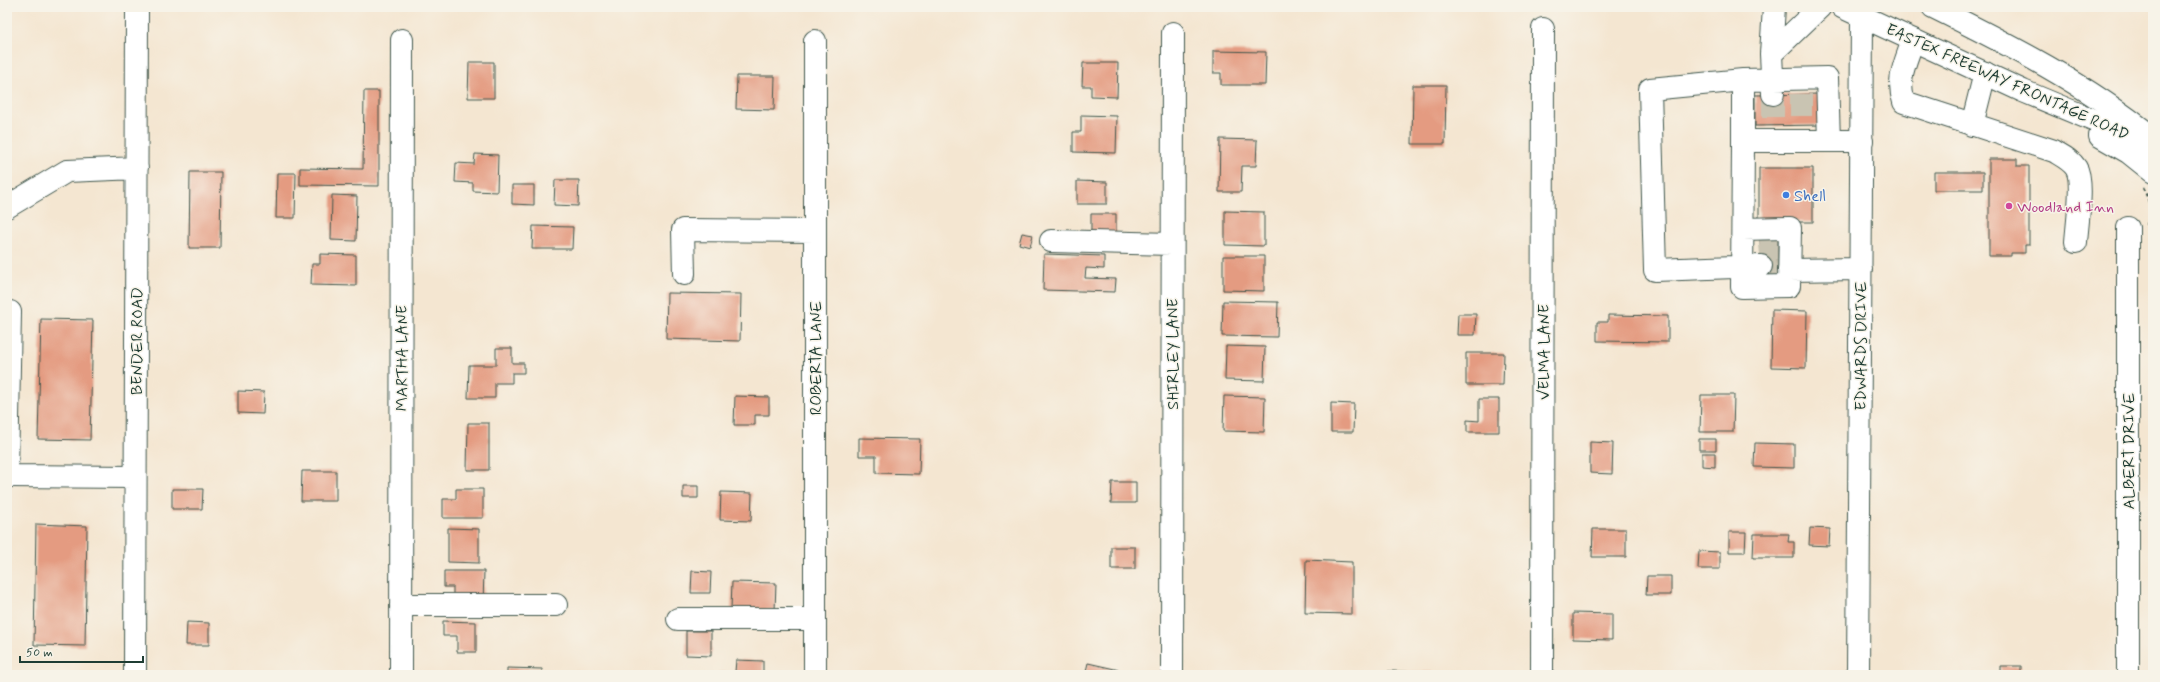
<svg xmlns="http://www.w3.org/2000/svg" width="2160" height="682" font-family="Mynerve,sans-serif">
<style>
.building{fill:#e49b81}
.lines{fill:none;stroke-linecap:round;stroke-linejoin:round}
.minor-tunnel{stroke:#c9c4b2;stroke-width:22;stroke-dasharray:22 11;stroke-linecap:butt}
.minor-casing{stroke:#3f564c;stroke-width:24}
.major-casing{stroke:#3f564c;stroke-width:24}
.highway-casing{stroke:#3f564c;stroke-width:24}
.path{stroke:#3f564c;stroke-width:2.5;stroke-dasharray:3 3;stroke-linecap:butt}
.minor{stroke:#fff;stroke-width:22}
.major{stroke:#fff;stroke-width:22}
.highway{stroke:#fff;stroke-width:22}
.shop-dot{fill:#3f7fe0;stroke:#f7f3e8;stroke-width:1.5}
.hotel-dot{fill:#d1479c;stroke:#f7f3e8;stroke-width:1.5}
.labels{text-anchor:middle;stroke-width:3;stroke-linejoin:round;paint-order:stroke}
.street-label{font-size:16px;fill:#1f3d34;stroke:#f7f3e8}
.shop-label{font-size:16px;fill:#366cbe;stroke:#f7f3e8;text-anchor:start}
.hotel-label{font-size:16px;fill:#b23c85;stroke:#f7f3e8;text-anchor:start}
</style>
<rect width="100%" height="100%" fill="#f7f3e8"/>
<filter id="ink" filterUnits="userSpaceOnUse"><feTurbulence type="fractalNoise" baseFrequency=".025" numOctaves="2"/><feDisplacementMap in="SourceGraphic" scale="8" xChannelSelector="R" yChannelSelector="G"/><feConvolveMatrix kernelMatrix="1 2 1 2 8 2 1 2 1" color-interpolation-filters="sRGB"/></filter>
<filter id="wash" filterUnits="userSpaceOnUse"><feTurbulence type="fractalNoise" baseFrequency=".012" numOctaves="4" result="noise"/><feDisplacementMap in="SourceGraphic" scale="16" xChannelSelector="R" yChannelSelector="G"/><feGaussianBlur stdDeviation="0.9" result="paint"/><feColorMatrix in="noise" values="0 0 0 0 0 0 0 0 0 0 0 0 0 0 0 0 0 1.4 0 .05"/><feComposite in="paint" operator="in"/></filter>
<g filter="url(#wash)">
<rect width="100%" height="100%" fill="#f4e6d1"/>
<g id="blocks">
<path class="building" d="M1213,51L1266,52L1265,85H1221V73H1213Z
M469,62H494V98H468Z
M1083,63H1118L1117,97L1091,96V86H1082Z
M737,76H775L774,110L736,109Z
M1413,85H1446L1445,144H1412Z
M364,91H379V186L300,185V168L363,169Z
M1822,94V125L1755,126V95Z
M1081,115L1117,116L1116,153L1073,152V132H1081Z
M1220,139L1257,140L1256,166H1242L1241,192H1219Z
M475,154L498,155L497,192L473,191V183L455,182L456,163L474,164Z
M1989,159H2017V166H2029V245H2025V253H2011V256H1989Z
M1759,168H1813V222H1759Z
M190,172H221L220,248H189Z
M1934,172H1983V190H1934Z
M277,173H296L295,218H276Z
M555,180H579L578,206L554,205Z
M1077,181L1107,182V204H1077Z
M512,185H534V205L512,204Z
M332,195L357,196L356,241L331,240Z
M1225,211L1264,212V246L1225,245Z
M1091,214H1116V235H1091Z
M533,226L573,227L572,249H532Z
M1022,233L1033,235L1030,247L1019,244Z
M1760,234H1777V275H1761Z
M320,254L356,255V286L311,285L312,264H320Z
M1044,254L1104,256V269L1086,268L1085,278L1116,279L1115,292L1043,290Z
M1223,256H1264V291L1223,290Z
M667,293L741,294L740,341L666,339Z
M1223,301L1278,302L1277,337L1222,336Z
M1772,310L1807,311L1806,368L1771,367Z
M1458,314H1476L1475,335H1457Z
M1608,315L1668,316V342L1597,341V322H1608Z
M41,319L93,320L90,440L38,439Z
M1226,346L1265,347L1264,381L1225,380Z
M496,348H512V363H524V373H512V383H495V398H468L469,365H496Z
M1466,353H1504L1503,385H1466Z
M238,391L264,392L263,414L238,413Z
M1701,395H1734L1733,432H1700Z
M735,396L769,397V415H755V425H734Z
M1224,396L1265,397L1264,432L1223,431Z
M1479,399H1499V432H1467V420L1479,421Z
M1331,403L1354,404L1353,432H1331Z
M468,423H489V470H467Z
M859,438L920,439L919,474L876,473V456H859Z
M1699,439H1716V450H1699Z
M1590,442L1613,443L1612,474L1590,473Z
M1755,443L1794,444V468L1754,467Z
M1702,453H1715V467L1702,466Z
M302,471H336V501H301Z
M1112,482H1136V503H1111Z
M683,486H698V498H683Z
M172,489H203L202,509H172Z
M456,489H483V518H443V499H456Z
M721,492L752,493L751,521L720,520Z
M36,524L87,526L85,646L34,645Z
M448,528L479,529V563L448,562Z
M1810,528L1830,529L1829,546L1809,545Z
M1593,529H1626V557H1592Z
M1729,532H1746L1745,552H1729Z
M1754,534H1789L1788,542H1794V558H1753Z
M1111,547H1135V569H1111Z
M1699,551L1720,552V569H1698Z
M1306,560L1352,562V614L1305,613Z
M444,571H484L483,603L453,602V587H444Z
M692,571L711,572L710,593H691Z
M1647,576H1671V595H1646Z
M732,582L776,583L775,610L731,609Z
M1573,613L1612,614V640L1573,639Z
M443,621L476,622V652H457V636H443Z
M187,622L209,623V645H186Z
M686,631H711V656L686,655Z
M736,660L763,661V675H719V672H735Z
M1088,663L1119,670L1117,675H1085Z
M2001,666H2021V675H2001Z
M507,668L542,669V675H507Z
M566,671H577V675H566Z
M1388,671L1435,672V675H1388Z"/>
</g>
</g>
<g filter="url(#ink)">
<use href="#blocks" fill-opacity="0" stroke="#3f564c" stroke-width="1"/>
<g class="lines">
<path class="minor-tunnel" d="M1801,94V125
M1773,95V125
M1760,248H1777
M1761,266L1777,265"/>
<defs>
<path id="minor" d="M1913,40C1906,62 1896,78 1904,102L2054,151C2062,156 2071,160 2076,168C2084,180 2077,226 2076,242
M1771,54L1820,7
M1743,80V141H1862
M1773,94L1771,54L1774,7
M1972,125L1985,73
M1743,141L1742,287L1789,286L1790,228L1743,229
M7,207L67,171L137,168
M2128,228V675
M1051,241L1172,244
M1761,266L1655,270L1650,89L1743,80L1827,78L1829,141
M1789,270L1861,269
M684,274L683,230L815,231
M7,312H10L7,474
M7,476L135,477
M401,605H556
M678,619H815
M135,675L137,7
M401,675L402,40
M815,675V41
M1172,675L1173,33
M1542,675L1543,29
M1858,675L1862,16"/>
<path id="major" d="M1842,7L2023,91L2153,145
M2100,136L2128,152L2153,172"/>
<path id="highway" d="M1933,7C2010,45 2086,84 2153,138"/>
</defs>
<use href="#minor" class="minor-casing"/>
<use href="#major" class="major-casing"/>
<use href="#highway" class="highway-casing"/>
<path class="path" d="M2143,188C2150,201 2153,211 2147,225"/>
<use href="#minor" class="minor"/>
<use href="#major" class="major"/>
<use href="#highway" class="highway"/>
</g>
</g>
<circle class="shop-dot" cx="1786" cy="195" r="4"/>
<circle class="hotel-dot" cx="2009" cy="206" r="4"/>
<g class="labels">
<g class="street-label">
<text transform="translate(2008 81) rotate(24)" y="6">EASTEX FREEWAY FRONTAGE ROAD</text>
<text transform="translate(136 341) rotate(-90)" y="6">BENDER ROAD</text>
<text transform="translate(1860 346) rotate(-90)" y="6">EDWARDS DRIVE</text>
<text transform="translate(1543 352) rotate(-90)" y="6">VELMA LANE</text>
<text transform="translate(1172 354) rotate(-90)" y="6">SHIRLEY LANE</text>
<text transform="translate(401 358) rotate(-90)" y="6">MARTHA LANE</text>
<text transform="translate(815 358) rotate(-90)" y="6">ROBERTA LANE</text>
<text transform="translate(2128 451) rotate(-90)" y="6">ALBERT DRIVE</text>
</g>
<g class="shop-label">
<text x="1794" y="201">Shell</text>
</g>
<g class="hotel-label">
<text x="2017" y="212">Woodland Inn</text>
</g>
</g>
<rect width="2160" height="682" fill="none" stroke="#f7f3e8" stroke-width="24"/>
<path d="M20 656v6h123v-6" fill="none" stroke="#1f3d34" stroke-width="2"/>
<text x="26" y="656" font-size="12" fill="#1f3d34" stroke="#f7f3e8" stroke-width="3" paint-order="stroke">50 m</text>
</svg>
